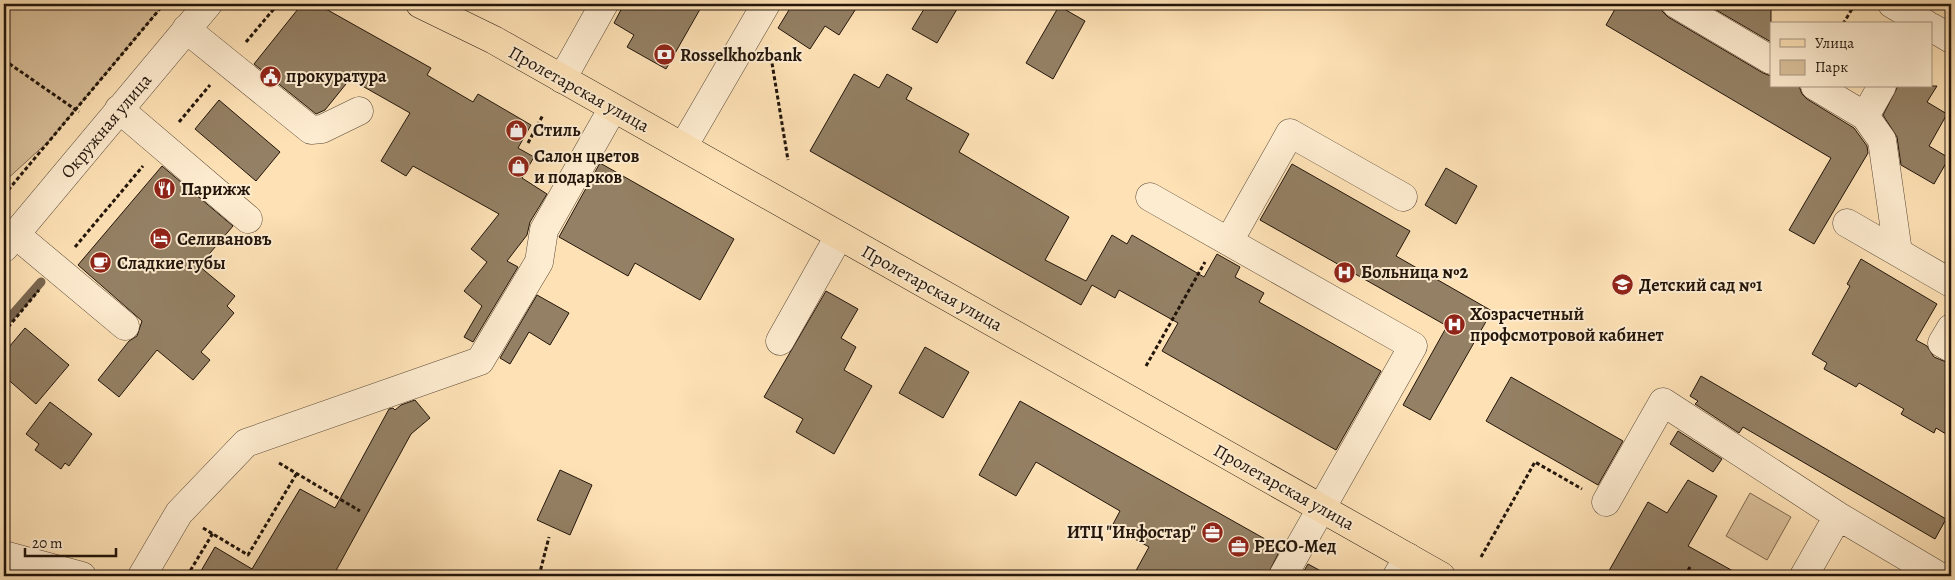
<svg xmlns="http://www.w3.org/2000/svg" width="1955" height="580" font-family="Alegreya,serif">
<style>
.green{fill:#d9bf99;stroke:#7e6a52}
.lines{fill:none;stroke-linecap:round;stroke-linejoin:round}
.stream{stroke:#79664f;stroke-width:9}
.building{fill:#948064;stroke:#22150b}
.minor-casing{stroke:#594836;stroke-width:29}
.major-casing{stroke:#22150b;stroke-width:29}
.path{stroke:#22150b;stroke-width:3;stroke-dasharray:4 2.5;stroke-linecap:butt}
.minor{stroke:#feecd0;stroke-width:28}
.major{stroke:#fee2b6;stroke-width:28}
.labels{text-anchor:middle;stroke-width:4;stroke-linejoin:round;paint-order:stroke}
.poi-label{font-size:18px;font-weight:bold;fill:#22150b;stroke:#feecd0;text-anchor:start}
.street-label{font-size:18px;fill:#22150b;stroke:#feecd0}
</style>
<rect width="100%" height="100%" fill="#fee2b6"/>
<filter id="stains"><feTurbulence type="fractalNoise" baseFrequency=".004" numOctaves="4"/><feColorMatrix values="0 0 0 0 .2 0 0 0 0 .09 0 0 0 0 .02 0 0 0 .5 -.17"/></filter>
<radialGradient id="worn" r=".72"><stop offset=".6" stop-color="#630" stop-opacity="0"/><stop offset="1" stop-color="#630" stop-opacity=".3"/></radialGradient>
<path class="green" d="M4,4H164L50,140L4,182Z
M1750,493L1791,517L1767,560L1726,536Z"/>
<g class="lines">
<path class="stream" d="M4,324L41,282"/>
</g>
<path class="building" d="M302,4H317L431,68L427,75L473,102L478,94L531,125L518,148L534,157L522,178L547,194L530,222L527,235L507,261L518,267L473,342L464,337L482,306L464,291L487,262L471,249L499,214L413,166L406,176L381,161L410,113L350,79L325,110L316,114L254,64Z
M624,4H703L666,69L627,47L634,35L614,23Z
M790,4H859L839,35L825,26L810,49L778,28L792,5Z
M927,4H960L937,43L912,29Z
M1618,4H1660L1662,11L1668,17L1763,73L1771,76V86H1799L1802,94L1807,99L1854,128L1867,146L1868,153L1814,244L1789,230L1831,158L1606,25Z
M1706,4H1771V42Z
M1059,6L1085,21L1053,79L1026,63Z
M854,74L879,88L887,74L912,88L906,99L969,134L959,152L1069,217L1045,260L1086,281L1112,235L1127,244L1132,235L1204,277L1217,254L1240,267L1235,277L1264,293L1259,302L1381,371L1336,450L1162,351L1178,323L1119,290L1115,298L1092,285L1081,305L810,151Z
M1898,86H1937L1927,102L1947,114L1929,146L1949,158L1934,184L1901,165L1897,137L1883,115Z
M219,100L280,152L256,181L195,129Z
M600,163L734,239L700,300L635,263L628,276L559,237Z
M1292,164L1410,231L1396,256L1492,311L1430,420L1403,405L1447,326L1260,220Z
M162,166L233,226L199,266L235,296L227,306L234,313L201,352L210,360L193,380L157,350L119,397L98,380L129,341L137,336L142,321L78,265Z
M1446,168L1477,186L1456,224L1425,205Z
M1861,259L1937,304L1916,340L1927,346L1934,357L1951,364V437L1936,428L1934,433L1901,414L1904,409L1859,383L1856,387L1824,369L1827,363L1812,354L1850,286L1847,284Z
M826,291L858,309L841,338L856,347L844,370L872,386L834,454L796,432L803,419L764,397Z
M537,295L569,313L550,345L529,332L510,364L500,358Z
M25,328L69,365L36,404L4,376V353Z
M925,347L969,372L943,418L899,393Z
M1701,376L1946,519L1935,539L1743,427L1739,433L1695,404L1698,401L1690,396Z
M1511,377L1623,441L1598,485L1486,421Z
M415,400L430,418L411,434L333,576H198L215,547L252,569L300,489L335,508L389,409L393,408L395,410L401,405Z
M1020,401L1281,548L1267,576H1133L1149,547L1112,526L1120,511L1036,462L1016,496L979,475Z
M50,402L92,434L69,466L65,463L61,469L35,450L39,444L26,434Z
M1678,431L1722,459L1713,472L1670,444Z
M560,470L592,485L570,535L537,520Z
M1688,480L1717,496L1688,546L1742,576H1606L1648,502L1667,513Z
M1308,564L1330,576H1301Z"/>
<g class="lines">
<defs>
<path id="minor" d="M1676,4L1771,60
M1892,4L1926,24
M1931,27L1951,39
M186,29L311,130L322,129L359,111
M562,79L604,4
M1815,86L1865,116L1882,140L1898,252
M119,109L248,219
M1865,116L1882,86
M683,147L766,4
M1150,197L1413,346L1283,576
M1847,223L1951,283
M15,234L125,326
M1229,241L1290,133L1403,197
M4,248L208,4
M1951,328L1942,343L1951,348
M780,341L839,236
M1606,502L1663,402L1838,516L1939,576
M4,555L82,576
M142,576L179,513L246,443L480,361L539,262L544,230L613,108
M1397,576L1408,557
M1804,576L1838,516"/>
<path id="major" d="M420,4L494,40L1441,576"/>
</defs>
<use href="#minor" class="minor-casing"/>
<use href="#major" class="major-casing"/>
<path class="path" d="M1843,24L1855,4
M246,42L278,4
M771,57L788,160
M4,60L79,112
M179,122L210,85
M528,143L543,115
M4,195L164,4
M75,247L143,166
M4,332L39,290
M1146,366L1205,262
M279,463L360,511
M203,528L248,555L297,473
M1947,548L1951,541
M1481,557L1535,462L1582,489
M187,576L213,533
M539,576L549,537
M1685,576L1690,567"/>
<use href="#minor" class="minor"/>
<use href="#major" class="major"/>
</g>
<defs>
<symbol id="bank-disc" viewBox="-11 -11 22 22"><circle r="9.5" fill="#8f2418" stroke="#feecd0"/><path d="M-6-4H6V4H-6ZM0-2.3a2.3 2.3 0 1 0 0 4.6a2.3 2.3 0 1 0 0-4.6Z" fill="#fff"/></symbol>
<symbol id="civic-disc" viewBox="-11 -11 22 22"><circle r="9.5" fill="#8f2418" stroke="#feecd0"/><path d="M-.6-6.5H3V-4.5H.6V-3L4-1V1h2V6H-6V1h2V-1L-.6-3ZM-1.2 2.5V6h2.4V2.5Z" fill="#fff"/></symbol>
<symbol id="shop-disc" viewBox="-11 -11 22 22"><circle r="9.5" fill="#8f2418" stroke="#feecd0"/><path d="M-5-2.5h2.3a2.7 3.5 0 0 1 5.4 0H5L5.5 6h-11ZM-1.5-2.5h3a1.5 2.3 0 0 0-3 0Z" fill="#fff"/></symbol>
<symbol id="restaurant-disc" viewBox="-11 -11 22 22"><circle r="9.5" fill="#8f2418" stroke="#feecd0"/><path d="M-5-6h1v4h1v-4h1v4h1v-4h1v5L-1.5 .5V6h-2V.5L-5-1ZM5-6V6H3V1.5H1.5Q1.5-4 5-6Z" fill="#fff"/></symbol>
<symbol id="hotel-disc" viewBox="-11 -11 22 22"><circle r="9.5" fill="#8f2418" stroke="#feecd0"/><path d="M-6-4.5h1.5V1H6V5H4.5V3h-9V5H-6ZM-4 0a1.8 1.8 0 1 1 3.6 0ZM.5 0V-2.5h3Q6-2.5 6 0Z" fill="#fff"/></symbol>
<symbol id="cafe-disc" viewBox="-11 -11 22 22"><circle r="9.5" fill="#8f2418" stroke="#feecd0"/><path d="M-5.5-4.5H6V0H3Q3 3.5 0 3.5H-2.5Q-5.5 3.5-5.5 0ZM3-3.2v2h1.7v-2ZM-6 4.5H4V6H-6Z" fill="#fff"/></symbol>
<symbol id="hospital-disc" viewBox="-11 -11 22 22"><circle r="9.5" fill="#8f2418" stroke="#feecd0"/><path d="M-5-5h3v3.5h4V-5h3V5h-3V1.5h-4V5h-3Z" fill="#fff"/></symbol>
<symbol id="school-disc" viewBox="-11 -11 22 22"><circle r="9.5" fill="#8f2418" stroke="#feecd0"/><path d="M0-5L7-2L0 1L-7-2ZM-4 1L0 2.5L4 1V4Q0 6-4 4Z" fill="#fff"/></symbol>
<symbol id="office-disc" viewBox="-11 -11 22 22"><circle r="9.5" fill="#8f2418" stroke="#feecd0"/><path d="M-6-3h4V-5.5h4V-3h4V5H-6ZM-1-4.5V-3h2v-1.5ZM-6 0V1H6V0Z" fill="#fff"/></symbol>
</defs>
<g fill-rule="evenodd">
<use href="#bank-disc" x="652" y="42" width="25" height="25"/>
<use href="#civic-disc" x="258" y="64" width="25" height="25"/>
<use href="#shop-disc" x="504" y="118" width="25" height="25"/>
<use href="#shop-disc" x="506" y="154" width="25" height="25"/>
<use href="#restaurant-disc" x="152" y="176" width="25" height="25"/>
<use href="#hotel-disc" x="148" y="226" width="25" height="25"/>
<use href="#cafe-disc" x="88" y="250" width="25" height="25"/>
<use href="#hospital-disc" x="1332" y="260" width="25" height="25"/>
<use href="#school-disc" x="1610" y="272" width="25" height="25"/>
<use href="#hospital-disc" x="1442" y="312" width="25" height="25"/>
<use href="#office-disc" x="1200" y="520" width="25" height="25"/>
<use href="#office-disc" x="1226" y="534" width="25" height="25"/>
</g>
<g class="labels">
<g class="poi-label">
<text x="680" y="61">Rosselkhozbank</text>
<text x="286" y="82">прокуратура</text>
<text x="533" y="136">Стиль</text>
<text x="534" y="162">Салон цветов<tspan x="534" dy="21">и подарков</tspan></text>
<text x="181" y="195">Парижж</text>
<text x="177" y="245">Селивановъ</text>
<text x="117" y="269">Сладкие губы</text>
<text x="1361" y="278">Больница №2</text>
<text x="1639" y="291">Детский сад №1</text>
<text x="1470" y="320">Хозрасчетный<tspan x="1470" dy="21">профсмотровой кабинет</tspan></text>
<text x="1196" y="538" text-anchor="end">ИТЦ "Инфостар"</text>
<text x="1254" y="552">РЕСО-Мед</text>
</g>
<g class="street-label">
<text transform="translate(579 89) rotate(29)" y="6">Пролетарская улица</text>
<text transform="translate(106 126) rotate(-50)" y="6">Окружная улица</text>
<text transform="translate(932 288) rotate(29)" y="6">Пролетарская улица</text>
<text transform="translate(1284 487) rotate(29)" y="6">Пролетарская улица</text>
</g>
</g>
<rect width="1955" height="580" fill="none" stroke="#fee2b6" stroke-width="20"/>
<rect x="5" y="5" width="1945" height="570" fill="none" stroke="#22150b" stroke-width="2.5"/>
<rect x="10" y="10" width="1935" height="560" fill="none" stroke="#22150b"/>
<rect x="1770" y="22" width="162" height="65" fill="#feecd0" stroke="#a69681"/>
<rect x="1780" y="39" width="25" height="8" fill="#fee2b6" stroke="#a69681"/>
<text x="1815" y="48" font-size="15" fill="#22150b">Улица</text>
<rect x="1780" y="60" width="25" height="15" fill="#d9bf99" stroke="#a69681"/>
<text x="1815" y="72" font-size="15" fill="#22150b">Парк</text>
<path d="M25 548v8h91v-8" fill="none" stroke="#22150b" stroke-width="2.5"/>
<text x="32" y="548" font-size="15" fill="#22150b" stroke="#feecd0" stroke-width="4" paint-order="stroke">20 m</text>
<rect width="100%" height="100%" filter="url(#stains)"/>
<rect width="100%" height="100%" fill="url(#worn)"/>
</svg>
